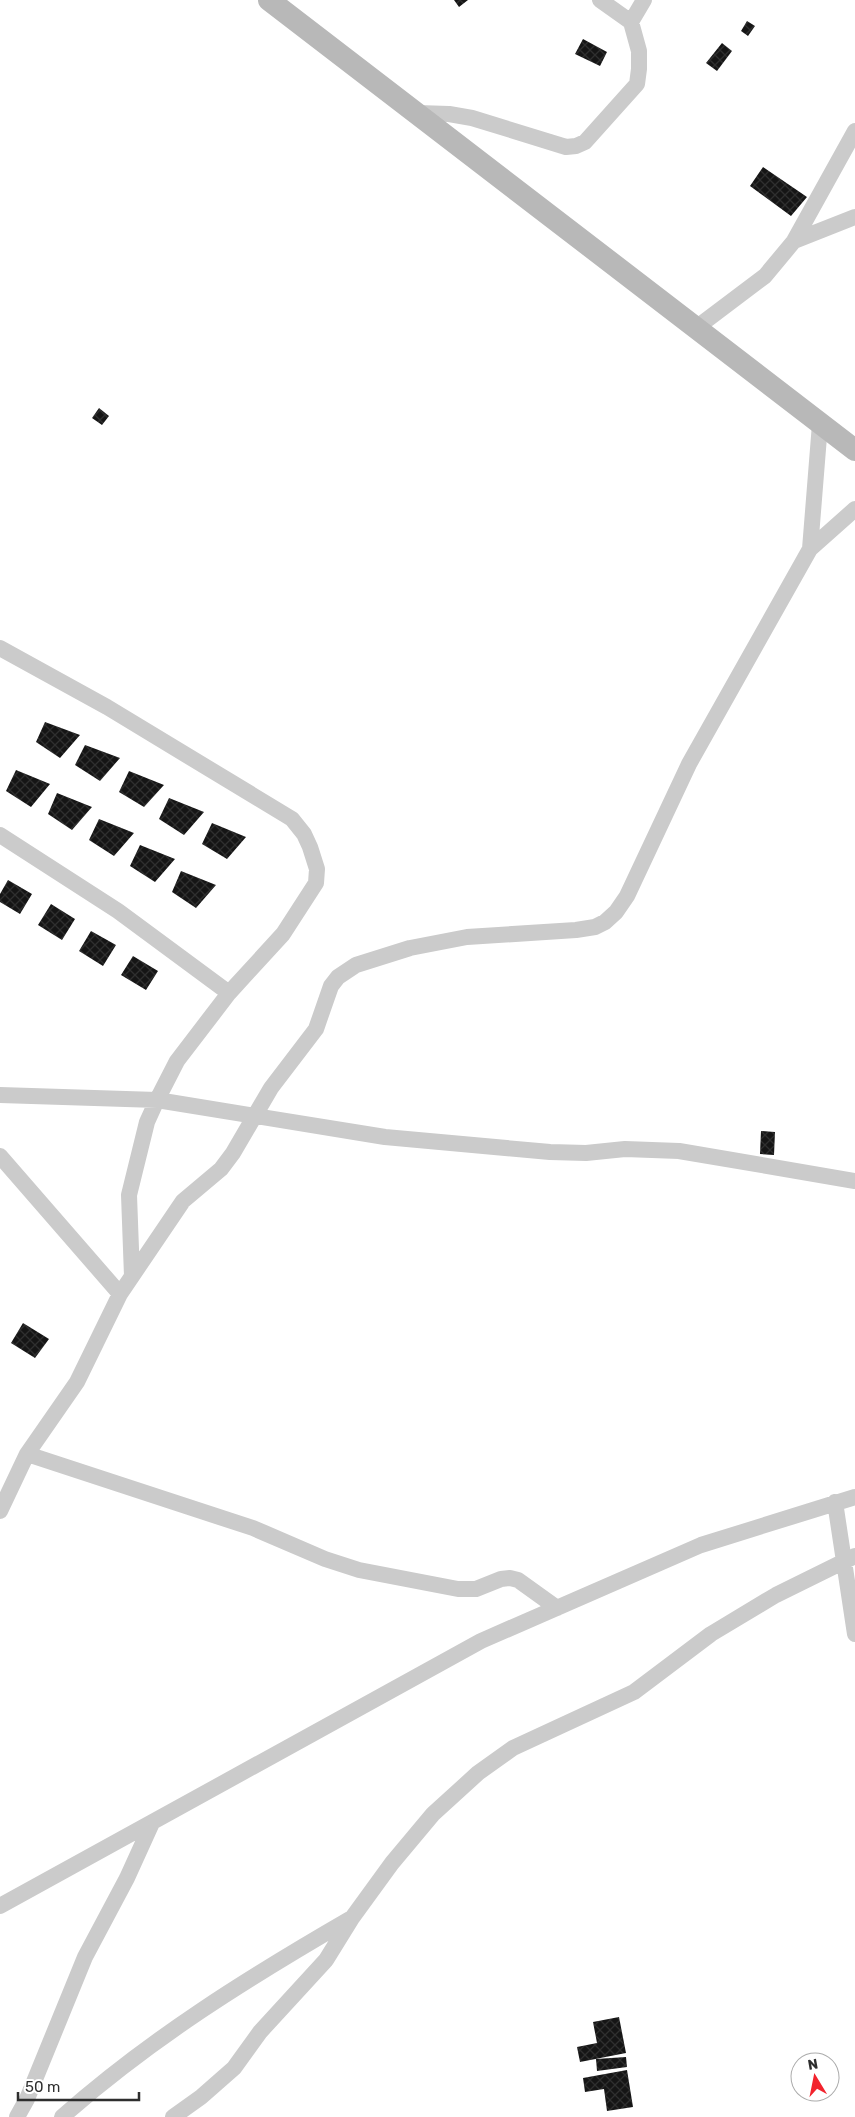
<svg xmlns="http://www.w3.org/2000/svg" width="855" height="2117" font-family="Rubik,sans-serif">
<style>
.building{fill:url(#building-cross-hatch)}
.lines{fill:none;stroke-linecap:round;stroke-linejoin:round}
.street{stroke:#cbcbcb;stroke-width:16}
.secondary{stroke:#b8b8b8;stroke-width:22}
</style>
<defs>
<pattern id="building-cross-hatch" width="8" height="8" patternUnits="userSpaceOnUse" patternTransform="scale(1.25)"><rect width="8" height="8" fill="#151515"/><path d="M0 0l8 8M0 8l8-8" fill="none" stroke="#2f2f2f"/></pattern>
</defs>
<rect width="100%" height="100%" fill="#fff"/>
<path class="building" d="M454,0H468L459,7Z
M747,21L755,26L748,36L741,31Z
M583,39L607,52L600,66L575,54Z
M722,43L732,51L717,71L706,63Z
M763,167L807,197L791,216L750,186Z
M99,408L109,416L102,425L92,418Z
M45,722L80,735L60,758L36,742Z
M85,745L120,758L100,781L75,765Z
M16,770L50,784L31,807L6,791Z
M129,771L164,785L144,807L119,792Z
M57,793L92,807L72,830L48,814Z
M169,798L204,812L184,835L159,819Z
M99,819L134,833L114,856L89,840Z
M212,823L246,837L227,859L202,844Z
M140,845L175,859L155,882L130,866Z
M181,871L216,885L196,908L172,892Z
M8,880L32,894L20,914L0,902V894Z
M51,904L75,919L62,940L38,925Z
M91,931L116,945L103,966L79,951Z
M133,956L158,971L146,990L121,975Z
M761,1131L775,1132L774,1155L760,1154Z
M23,1323L49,1339L35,1358L11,1343Z
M619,2017L626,2053L580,2062L577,2047L597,2043L593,2022Z
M626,2057L627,2067L597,2071L596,2059Z
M627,2070L633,2107L607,2111L604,2089L585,2092L583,2078Z"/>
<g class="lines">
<path class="street" d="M631,22L644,0
M418,113L449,114L472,118L566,147L576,146L585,142L637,84L639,69V51L631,22L600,0
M794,241L855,217
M696,328L765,276L794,241L855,131
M810,549L855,509
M0,648L107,707L292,819L304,834L310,847L317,869L316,883L283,934L229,993L177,1061L157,1100L147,1122L129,1195L132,1276
M0,835L118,911L229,993
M0,1095L157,1100L385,1137L550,1152L586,1153L625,1149L679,1151L855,1181
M0,1156L120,1294
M27,1454L253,1528L325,1559L359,1570L458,1589H476L501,1579L510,1578L518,1580L557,1608
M835,1502L855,1634
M0,1511L27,1454L77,1382L120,1294L183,1201L221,1169L233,1153L271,1088L316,1029L331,986L338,977L356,965L410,948L467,937L576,930L595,927L605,922L616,912L627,896L689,764L810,549L820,424
M0,1906L481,1641L701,1545L855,1497
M17,2117L27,2099L85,1957L127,1878L152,1823
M62,2117C150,2039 248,1978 350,1919
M173,2117L201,2097L234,2068L260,2032L326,1960L352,1918L392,1863L433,1814L478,1773L513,1748L634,1692L711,1634L776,1595L855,1556"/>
<path class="secondary" d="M269,0L855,450"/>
</g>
<g transform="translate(815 2077) rotate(350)"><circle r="24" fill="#ffffff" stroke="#ababab"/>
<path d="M0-4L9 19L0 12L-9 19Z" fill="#f2232d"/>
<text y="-8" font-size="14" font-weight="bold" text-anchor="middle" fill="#2e2e2e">N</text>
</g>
<path d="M18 2092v8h121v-8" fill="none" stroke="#2e2e2e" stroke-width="2.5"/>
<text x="25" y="2092" font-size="15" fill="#2e2e2e" stroke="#ffffff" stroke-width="4" paint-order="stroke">50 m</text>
</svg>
